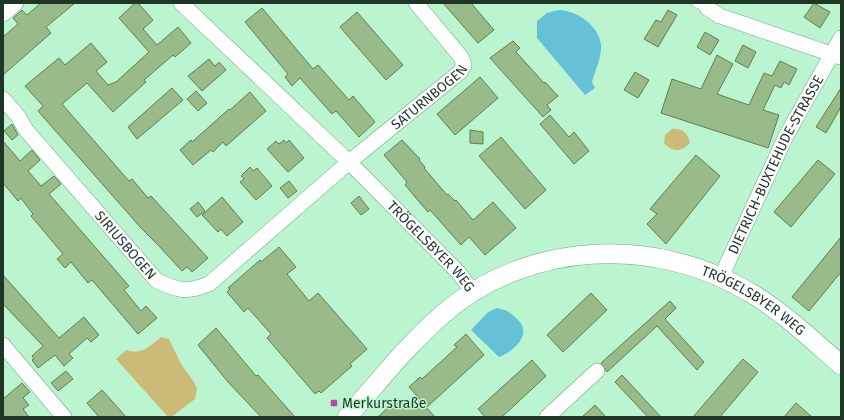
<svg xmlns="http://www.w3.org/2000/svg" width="844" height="420" font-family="'Fira Sans',sans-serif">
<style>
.green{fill:#cb7}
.water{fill:#64c1d8}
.building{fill:#99bb89;stroke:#607f50}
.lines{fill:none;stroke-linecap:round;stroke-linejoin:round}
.service-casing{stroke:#6fa784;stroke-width:9}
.minor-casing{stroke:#6fa784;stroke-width:16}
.tertiary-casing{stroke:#6fa784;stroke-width:20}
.service{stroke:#fff;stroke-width:8}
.minor{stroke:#fff;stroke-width:15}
.tertiary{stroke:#fff;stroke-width:19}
.poi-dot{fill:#b948a3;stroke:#baf5cf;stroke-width:1.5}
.labels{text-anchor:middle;stroke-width:3;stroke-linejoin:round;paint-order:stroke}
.street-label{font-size:14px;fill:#1f3627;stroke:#baf5cf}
.poi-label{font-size:14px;fill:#1f3627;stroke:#baf5cf;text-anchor:start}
</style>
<rect width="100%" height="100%" fill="#baf5cf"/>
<path class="green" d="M672,129C682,128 688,133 690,143C682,152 673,153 664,143L665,135Z
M161,337L169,339L181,364L194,382L197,389L195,399L171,417H168L116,359L126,350C143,355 148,347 161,337Z"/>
<path class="water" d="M559,10C577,11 599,25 601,45C602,56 595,71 592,82L595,88L585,95L537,38V21L547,13Z
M497,308C506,310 510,312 516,318C534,333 515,351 499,357L471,330L488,312Z"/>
<path class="building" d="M41,3H75L46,27L51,33L3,75V37L18,24L13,18L22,10L27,15Z
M135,3H138L153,20L143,29L157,45L178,27L191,43L175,57L173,55L144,80L146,82L113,112L87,83L62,104L129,181L132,179L148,198L151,196L208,258L192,272L187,267L182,271L158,245L141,228L38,111L43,106L25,86L59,58L65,65L91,43L107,62L96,71L108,85L116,82L149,52L119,18Z
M443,3H471L494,30L478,43Z
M814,3L830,12L820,28L804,17Z
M262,8L313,69L318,65L349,100L353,96L375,122L359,137L336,111L332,114L300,78L292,86L285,77L288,74L245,22Z
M668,10L677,15L658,47L644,39L656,20L661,22Z
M357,12L403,65L386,80L340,27Z
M705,32L719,40L710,55L697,47Z
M513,41L520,48L516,52L544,83L545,82L558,96L547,105L551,110L543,117L490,58Z
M743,45L756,52L748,68L735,61Z
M717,55L733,64L717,94L749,105L764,73L772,76L780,61L797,69L789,85L784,82L781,88L775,85L763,110L779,115L768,148L661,113L672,79L701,89Z
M209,59L215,66L219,62L226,70L202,91L188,76Z
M635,72L649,80L638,98L624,90Z
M480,77L498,98L455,135L437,114Z
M172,88L183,100L137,139L128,127Z
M841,88V107L826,133L816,127Z
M196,91L207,103L198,111L187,99Z
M250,92L266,111L226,146L223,142L213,152L211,150L193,165L180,150L191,140L192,142L229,109L230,110Z
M550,115L569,137L574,132L589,151L574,164L540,124Z
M12,124L18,135L12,140L4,131Z
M470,130L483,132V144L470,143Z
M501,137L546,190L525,209L479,156Z
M284,140L286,143L289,140L304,158L288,172L267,149L276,141L279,144Z
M402,140L420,159L419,160L425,167L424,168L447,195L448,194L455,201L456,200L473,220L493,202L516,228L485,255L469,237L461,245L430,210L428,212L416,198L405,185L407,182L384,155Z
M3,141L20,161L32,150L40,160L28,171L41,186L54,176L61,184L49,194L129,286L124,290L141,311L146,306L157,318L138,334L92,280L88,283L71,262L65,268L57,259L63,254L31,216L33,214L21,198L18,201L3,183Z
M696,155L720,176L666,244L647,224L657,214L650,209Z
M818,160L835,174L791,227L774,212Z
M250,167L253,171L257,168L272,186L256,200L240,182L244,179L241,176Z
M289,181L297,191L288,198L280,188Z
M359,196L369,209L361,215L351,203Z
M222,197L243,222L227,236L221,229L218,232L202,215Z
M198,202L205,211L197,217L190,209Z
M841,237V272L809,311L792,297Z
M279,247L296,267L287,274L309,301L318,293L367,349L350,364L352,366L321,393L319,391L315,394L267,338L271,334L248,308L244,312L227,292L230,289L228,288L260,260L261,262Z
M3,275L59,338L84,317L99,335L91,342L87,338L69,354L73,358L64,366L55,355L38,368L32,360L34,359L32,356L43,346L3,304Z
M591,293L607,310L563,352L547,335Z
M670,301L676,308L665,319L704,362L697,370L657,326L607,372L601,363Z
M216,328L256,376L258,375L295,417H261L228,382L198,345Z
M466,334L484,355L427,407L409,387L420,377L422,379L457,347L454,345Z
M743,359L758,372L720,417H693Z
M532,360L546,376L502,417H485L478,409Z
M66,371L73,379L58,391L51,383Z
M622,375L661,417H648L615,382Z
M22,383L30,392L23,398L29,405L23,409L29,417H3V399Z
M102,390L112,401L126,417H99L87,403Z
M397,399L424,405L435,417H378Z
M796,403L812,417H784Z
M595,405L606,417H582Z"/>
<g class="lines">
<defs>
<path id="service" d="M696,3L707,8"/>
<g id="minor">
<path id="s1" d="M181,3L349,162L459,273L473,292"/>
<path d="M707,8L720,16L840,57"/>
<path d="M3,14L16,3"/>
<path id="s2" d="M3,99L18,116L26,130L157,281C180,291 185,293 209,284L349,162L460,72L464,65L461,57L416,3"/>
<path id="s3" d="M721,277L786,136L841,38"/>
<path d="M3,345L64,417"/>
<path d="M547,417L597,371"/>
</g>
<g id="tertiary">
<path id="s4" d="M347,417C378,383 407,345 442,315C526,241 654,235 749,292C781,310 813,341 841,365"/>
</g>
</defs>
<use href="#service" class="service-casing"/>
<use href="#minor" class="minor-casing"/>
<use href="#tertiary" class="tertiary-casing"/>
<use href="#service" class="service"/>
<use href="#minor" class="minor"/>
<use href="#tertiary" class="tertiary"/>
</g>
<rect class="poi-dot" x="330" y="399" width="8" height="8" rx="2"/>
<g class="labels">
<g class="street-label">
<text dy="5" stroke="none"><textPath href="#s2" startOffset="582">SATURNBOGEN</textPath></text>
<text dy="5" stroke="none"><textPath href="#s3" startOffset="125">DIETRICH-BUXTEHUDE-STRASSE</textPath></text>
<text dy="5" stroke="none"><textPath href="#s1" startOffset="349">TRÖGELSBYER WEG</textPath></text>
<text dy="5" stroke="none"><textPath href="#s2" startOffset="191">SIRIUSBOGEN</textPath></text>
<text dy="5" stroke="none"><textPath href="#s4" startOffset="476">TRÖGELSBYER WEG</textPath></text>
</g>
<g class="poi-label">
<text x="342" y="408">Merkurstraße</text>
</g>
</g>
<rect width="844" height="420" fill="none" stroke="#1f3627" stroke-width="8"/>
</svg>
